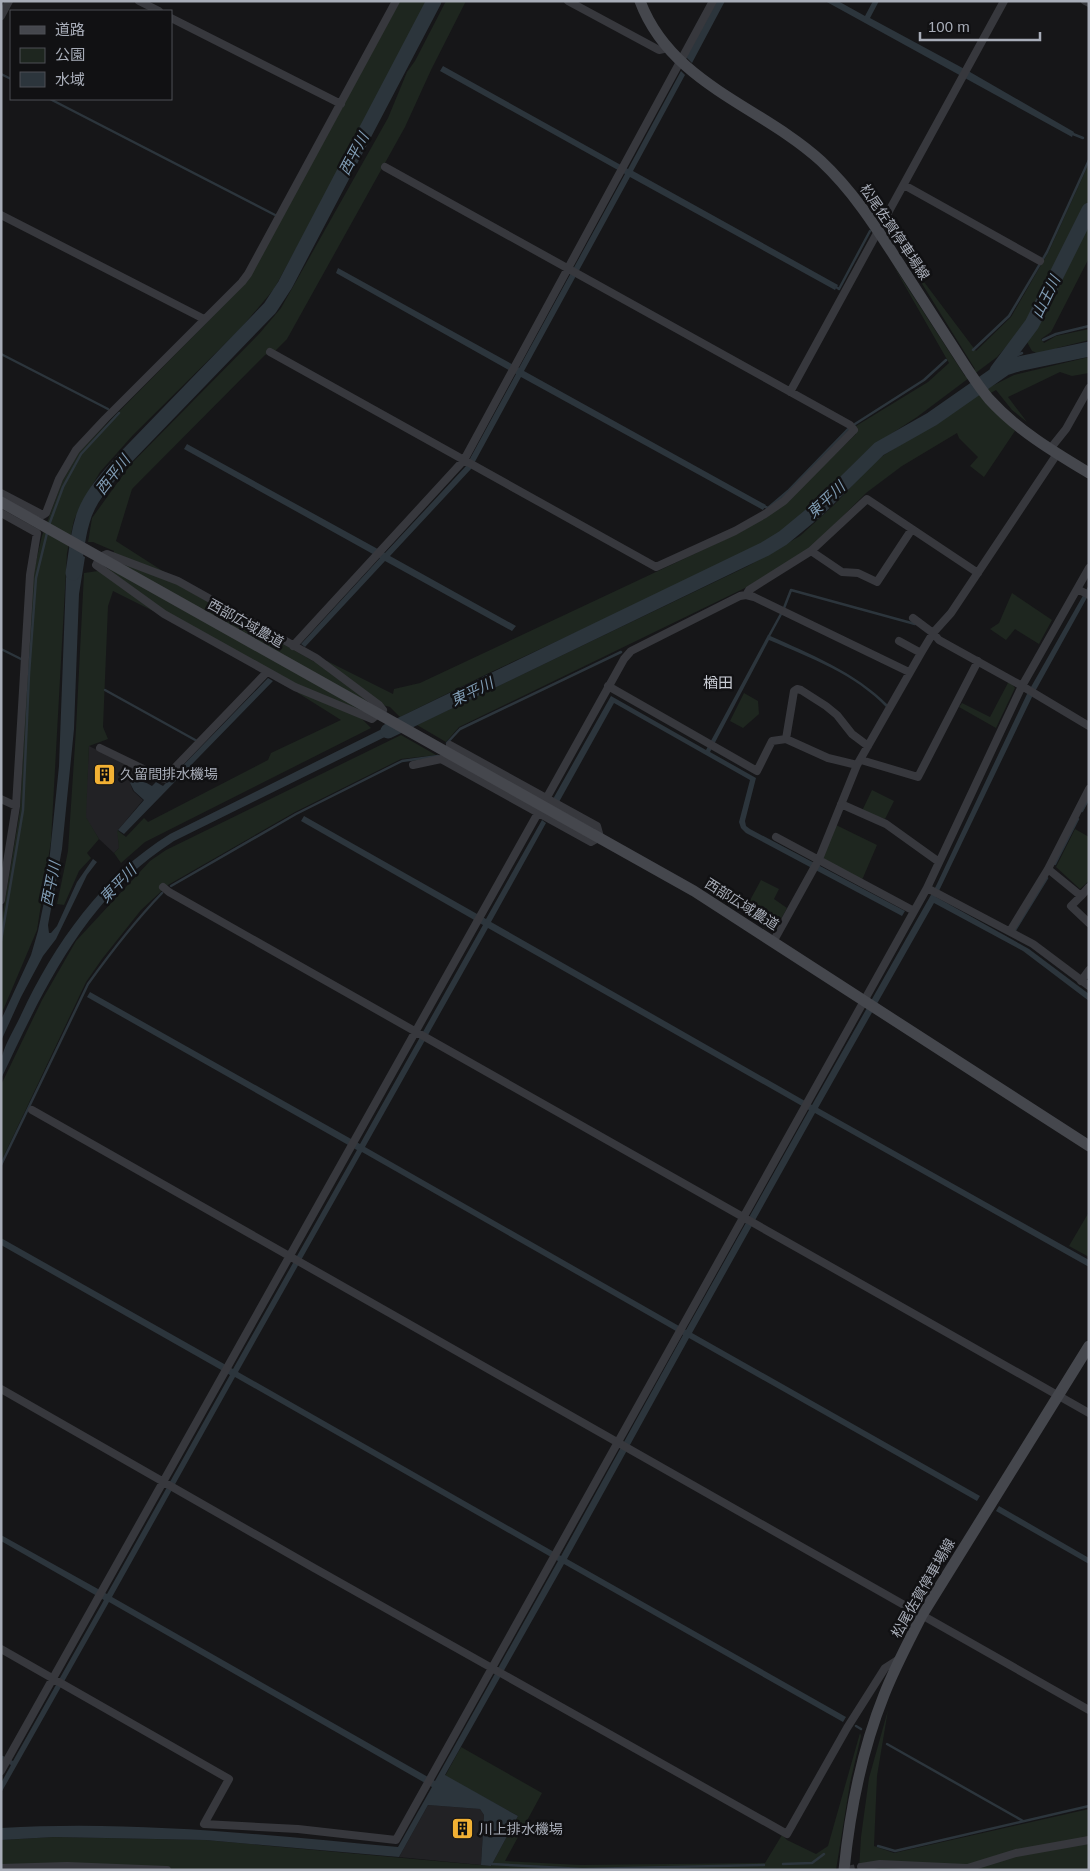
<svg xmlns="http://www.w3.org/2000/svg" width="1090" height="1871" font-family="Arial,'Noto Sans JP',sans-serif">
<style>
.built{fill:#222225}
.green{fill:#1e261f}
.water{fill:#2c353c;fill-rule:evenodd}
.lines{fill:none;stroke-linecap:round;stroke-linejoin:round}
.stream{stroke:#2c353c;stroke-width:2.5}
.river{stroke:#2c353c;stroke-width:15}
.street-tunnel{stroke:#333438;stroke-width:8;stroke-dasharray:8 4;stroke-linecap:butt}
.street{stroke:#37383d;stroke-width:8}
.secondary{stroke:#45474d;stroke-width:11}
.labels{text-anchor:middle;stroke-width:5;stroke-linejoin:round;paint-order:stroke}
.street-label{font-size:14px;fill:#a8adb8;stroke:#111113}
.poi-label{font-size:14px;fill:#a8adb8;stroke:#111113;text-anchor:start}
.water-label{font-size:15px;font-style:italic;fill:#7f9bb3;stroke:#111113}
.neighbourhood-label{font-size:15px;fill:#c9ccd4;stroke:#111113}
</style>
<rect width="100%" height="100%" fill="#161618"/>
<path class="built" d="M89,746L140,771L130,783L133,791L143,800L118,830L119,848L114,853L99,839L85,817Z
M428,1805L480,1809L484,1815L481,1865L399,1857Z"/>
<path class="green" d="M400,1H427L351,149L274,289L241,328L133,435L100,472L84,499L74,520L67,553L51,841L37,930L1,1015V925L20,810L32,578L42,536L62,482L79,452L247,282Z
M446,1H466L431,70L405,127L287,339L275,351L265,355L132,489L116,541L169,575L180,586L315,662L327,661L393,694L394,689L420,683L741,532L784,504L856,434V426L928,382L949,363L893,265L965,376L975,369L906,258L976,351L1011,317L1049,251L1089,163V200L1032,318L997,357L917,417L871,447L801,516L769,540L734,559L491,672L400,717L390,707L367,701L360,709L362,719L371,728L145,842L121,863L114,853L119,848L117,830L126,837L144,818L148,822L268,760L271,753L341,720L298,693V686L165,611H153L113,591L108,606L103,727L108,739L89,746L86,817L99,839L87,853L91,858L79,871L64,905L57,904L68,851L76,729L84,573L98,571L106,575L114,551L93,542H88L92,518L131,464L259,334L281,308L388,118L407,72L415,61Z
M1089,218V258L1051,332L1041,339L1044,343L1056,336L1089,329V340L1057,348L1055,351L1039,354L1032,351L1027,342Z
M1089,357V373L1072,376L1060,372L1008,397L1027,422L1012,410L996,390L982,398L1015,431L984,477L970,466L978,457L959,438L957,433L902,466L866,493L811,548L745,588L459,727L446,742L417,725L748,566L800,536L835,504L876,460L943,418L976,394L1014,375Z
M1012,593L1052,620L1039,644L1015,629L1006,640L990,629L999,623Z
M1009,681L1015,688L996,728L959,707L962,703L990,717Z
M744,693L758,701L759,714L743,728L730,721Z
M401,735L436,755L401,759L295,812L168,885L141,910L102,959L86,982L1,1162V1085L42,1000L76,941L150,861L166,850Z
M872,790L894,801L885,819L862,811Z
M836,825L877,845L862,880L822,858Z
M1075,829L1089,837V881L1080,889L1056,867Z
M761,880L779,889L774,899L787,908L780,921L748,904Z
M1089,1212V1257L1069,1246Z
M888,1710L877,1776L874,1846L894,1853L1089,1809V1870H859L861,1837L869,1778Z
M860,1733L861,1736L850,1783L836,1870H1V1840L54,1837L206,1840L491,1866L518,1816L445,1776L461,1747L542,1793L505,1861L580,1865L765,1863L782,1835L787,1840L816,1854L828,1846Z"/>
<path class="water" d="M717,1H725L692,63L686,57Z
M825,1H838L865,16L873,1H879L870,18L970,72L1074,132L1072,137Z
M443,66L628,169L681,71L685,75L633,171L838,285L835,290L630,177L524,371L766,505L763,510L521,377L471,469L390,556L516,626L512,631L385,561L305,647L301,644L380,558L184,449L187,444L385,553L466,466L516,374L336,273L338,268L519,368L625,174L440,71Z
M71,550L85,557L79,594L74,729L62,849L48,925L49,933H51L57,926L77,882L93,859L97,862L87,875L56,939L43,956L21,997L1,1041V1020L31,955L38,931L46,892L59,766L66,578Z
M1089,585V594L1032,697L936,897L1029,949L1089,994V1001L1023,951L934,903L818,1108L1089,1260V1267L815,1113L692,1333L980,1496L977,1501L689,1338L567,1559L846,1717L843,1722L564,1564L445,1775L518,1816L491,1866L481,1865L484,1815L480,1809L428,1805L399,1857L206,1840L54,1837L1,1840V1828C134,1820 266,1835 398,1847L432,1787L109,1602L1,1793V1783L11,1765L1,1760V1755L13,1761L104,1600L1,1541V1535L107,1594L230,1375L1,1245V1238L233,1369L357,1150L87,997L90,992L360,1144L483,925L301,821L304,816L486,919L542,820L546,823L491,922L812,1105L936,886L1027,694ZM488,928L809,1110L686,1330L365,1147ZM362,1152L683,1335L561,1556L238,1372ZM235,1377L558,1561L435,1781L112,1597Z
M768,635C810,654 855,672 888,705L887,708C855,674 811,658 769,640L710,752L756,778L745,821L746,826L750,829L905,911L902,916L746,833L741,828L739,822L750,780L614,703L559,802L553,799L611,696L706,750Z
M268,678L273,681L124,834L118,830L144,800L134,791L130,783L136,777L152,786L156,782L163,786Z
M388,726L397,731L174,841C86,897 44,988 1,1079C1,1072 0,1063 2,1056C6,1042 15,1028 21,1015C54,944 103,875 170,834Z
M999,1506L1089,1558V1564L996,1511Z"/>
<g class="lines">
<path class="stream" d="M1,74L11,79
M50,99L277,216
M1073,134L1083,138
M836,287L839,289L870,231
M1043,340L1056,334L1089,326
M973,350L1009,316L1047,252L1089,160
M1,354L108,409
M1007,360L1022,353
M855,424L924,380L946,360
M763,506L768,508L788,491L848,429
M49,525L63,487L81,454L119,413
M784,608L791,590L915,624
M769,636L781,614
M1,649L21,659
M105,690L197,741
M447,743L460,729L621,652
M1082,811L1089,798
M1055,864L1078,819
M171,886L296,814L402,761L438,756
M1015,930L1047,878
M1,941L23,810L29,674L36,578L47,533
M1,1165L88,984C111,952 135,921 162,893
M856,1726L861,1729
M887,1744L1023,1821
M878,1846L895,1851L1089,1806
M492,1864L582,1869L764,1865
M783,1864L812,1863L824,1854"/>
<path class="river" d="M997,371L1032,324L1089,210
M73,573C76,556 77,538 82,522C88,497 109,476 126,457L270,308L285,285L434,1
M388,731L765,549L783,538L817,510L879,449L932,419L1005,368L1018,364L1089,349"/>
<path class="street-tunnel" d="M847,1870L861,1867"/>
<path class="street" d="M139,1L159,11
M568,1L659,50L668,48
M1085,1L1089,3
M1,16L9,1
M171,18L341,104
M904,185L1040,261
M1,215L204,319
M270,352L656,567L735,531L765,514L784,501L854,430L850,425L385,167
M790,392L1004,1
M1050,449L1066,429L1089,388
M1,493L43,515L46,513L59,479L76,450L105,419L242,282L248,274L396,1
M1,513L37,533L30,575L16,806L1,900
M811,551L842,572L858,573L877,582L912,529
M107,554L178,581L316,658L379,705L383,710L372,719L295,687L164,614L96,565L100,557Z
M1089,568L1022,686L1089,726
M1077,589L1089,595
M746,595L749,590L811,551L867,499L978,573
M899,641L921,653
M293,646L464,460L713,1
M608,686L757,771L772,741L786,739L794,691L797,689L801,690L826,706L837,715L852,734L868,746
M786,739L828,758L857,765
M100,748L164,779L267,672
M861,760L918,777L978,661
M413,765L441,759L591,842L600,837L597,826L450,745
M1,799L16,806
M546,799L624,659L631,651L740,596L746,595L754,597L909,672
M841,804L886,824L939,862
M776,837L914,911
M1048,869L1081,896L1089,887
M163,887L169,892L1089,1413
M927,888L1033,944L1089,986
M1081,896L1071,906L1089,923
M1010,931L1048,869L1089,789
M773,942L819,859L857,765L921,653L933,633L951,613L1057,454
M1081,981L1089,970
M32,1110L1089,1710
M1,1389L314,1568L787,1834L847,1728L885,1668L899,1659
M1,1649L229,1779L204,1824L298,1829L396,1840L927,888L1022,686L939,640L933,633L913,618
M1,1771L538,813
M861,1867L880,1864L966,1868
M1,1868L67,1866L167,1870
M961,1870L1016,1853L1089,1840"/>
<path class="secondary" d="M640,1C671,84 761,106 821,161C852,190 874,224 897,260C913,285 930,311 946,336C960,357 973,380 989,399C1017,430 1054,452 1089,473
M1,502L694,891L1089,1146
M844,1870C850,1810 862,1750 884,1695C895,1667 909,1641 922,1615L1089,1346"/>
</g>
<defs>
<symbol id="building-square" viewBox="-11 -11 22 22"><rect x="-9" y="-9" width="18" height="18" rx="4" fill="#f2b134" stroke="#111113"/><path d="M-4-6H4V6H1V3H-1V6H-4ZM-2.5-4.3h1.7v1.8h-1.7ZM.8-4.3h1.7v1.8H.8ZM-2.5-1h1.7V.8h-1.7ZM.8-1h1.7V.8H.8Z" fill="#111"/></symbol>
</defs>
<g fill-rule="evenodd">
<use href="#building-square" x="92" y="762" width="25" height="25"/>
<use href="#building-square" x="450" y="1816" width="25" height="25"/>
</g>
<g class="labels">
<g class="street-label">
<text transform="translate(895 232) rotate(56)" y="5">松尾佐賀停車場線</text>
<text transform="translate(246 623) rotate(29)" y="5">西部広域農道</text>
<text transform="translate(742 904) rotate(32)" y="5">西部広域農道</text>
<text transform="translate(923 1588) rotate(-60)" y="5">松尾佐賀停車場線</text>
</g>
<g class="poi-label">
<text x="120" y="779">久留間排水機場</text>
<text x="479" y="1834">川上排水機場</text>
</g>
<g class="water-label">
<text transform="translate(354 154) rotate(-62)" y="5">西平川</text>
<text transform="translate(1046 297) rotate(-64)" y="5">山王川</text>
<text transform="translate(113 475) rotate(-52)" y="5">西平川</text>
<text transform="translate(826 500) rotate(-43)" y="5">東平川</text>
<text transform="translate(472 692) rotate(-26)" y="5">東平川</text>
<text transform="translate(51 884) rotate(-79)" y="5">西平川</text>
<text transform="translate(118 884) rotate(-46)" y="5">東平川</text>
</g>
<g class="neighbourhood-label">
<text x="718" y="688">楢田</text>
</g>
</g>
<rect width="1090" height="1871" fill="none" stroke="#a8adb8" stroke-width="5"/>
<rect x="10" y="10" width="162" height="90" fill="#111113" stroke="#4d4f55"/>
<rect x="20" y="26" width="25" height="8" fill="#45474d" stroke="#4d4f55"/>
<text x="55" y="35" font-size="15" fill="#a8adb8">道路</text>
<rect x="20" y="48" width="25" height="15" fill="#1e261f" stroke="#4d4f55"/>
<text x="55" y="60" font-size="15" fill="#a8adb8">公園</text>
<rect x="20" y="72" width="25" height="15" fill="#2c353c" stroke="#4d4f55"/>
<text x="55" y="85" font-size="15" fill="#a8adb8">水域</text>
<path d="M920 32v8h120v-8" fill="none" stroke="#a8adb8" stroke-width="2.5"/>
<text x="928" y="32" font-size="15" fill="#a8adb8" stroke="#111113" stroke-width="4" paint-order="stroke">100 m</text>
</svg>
